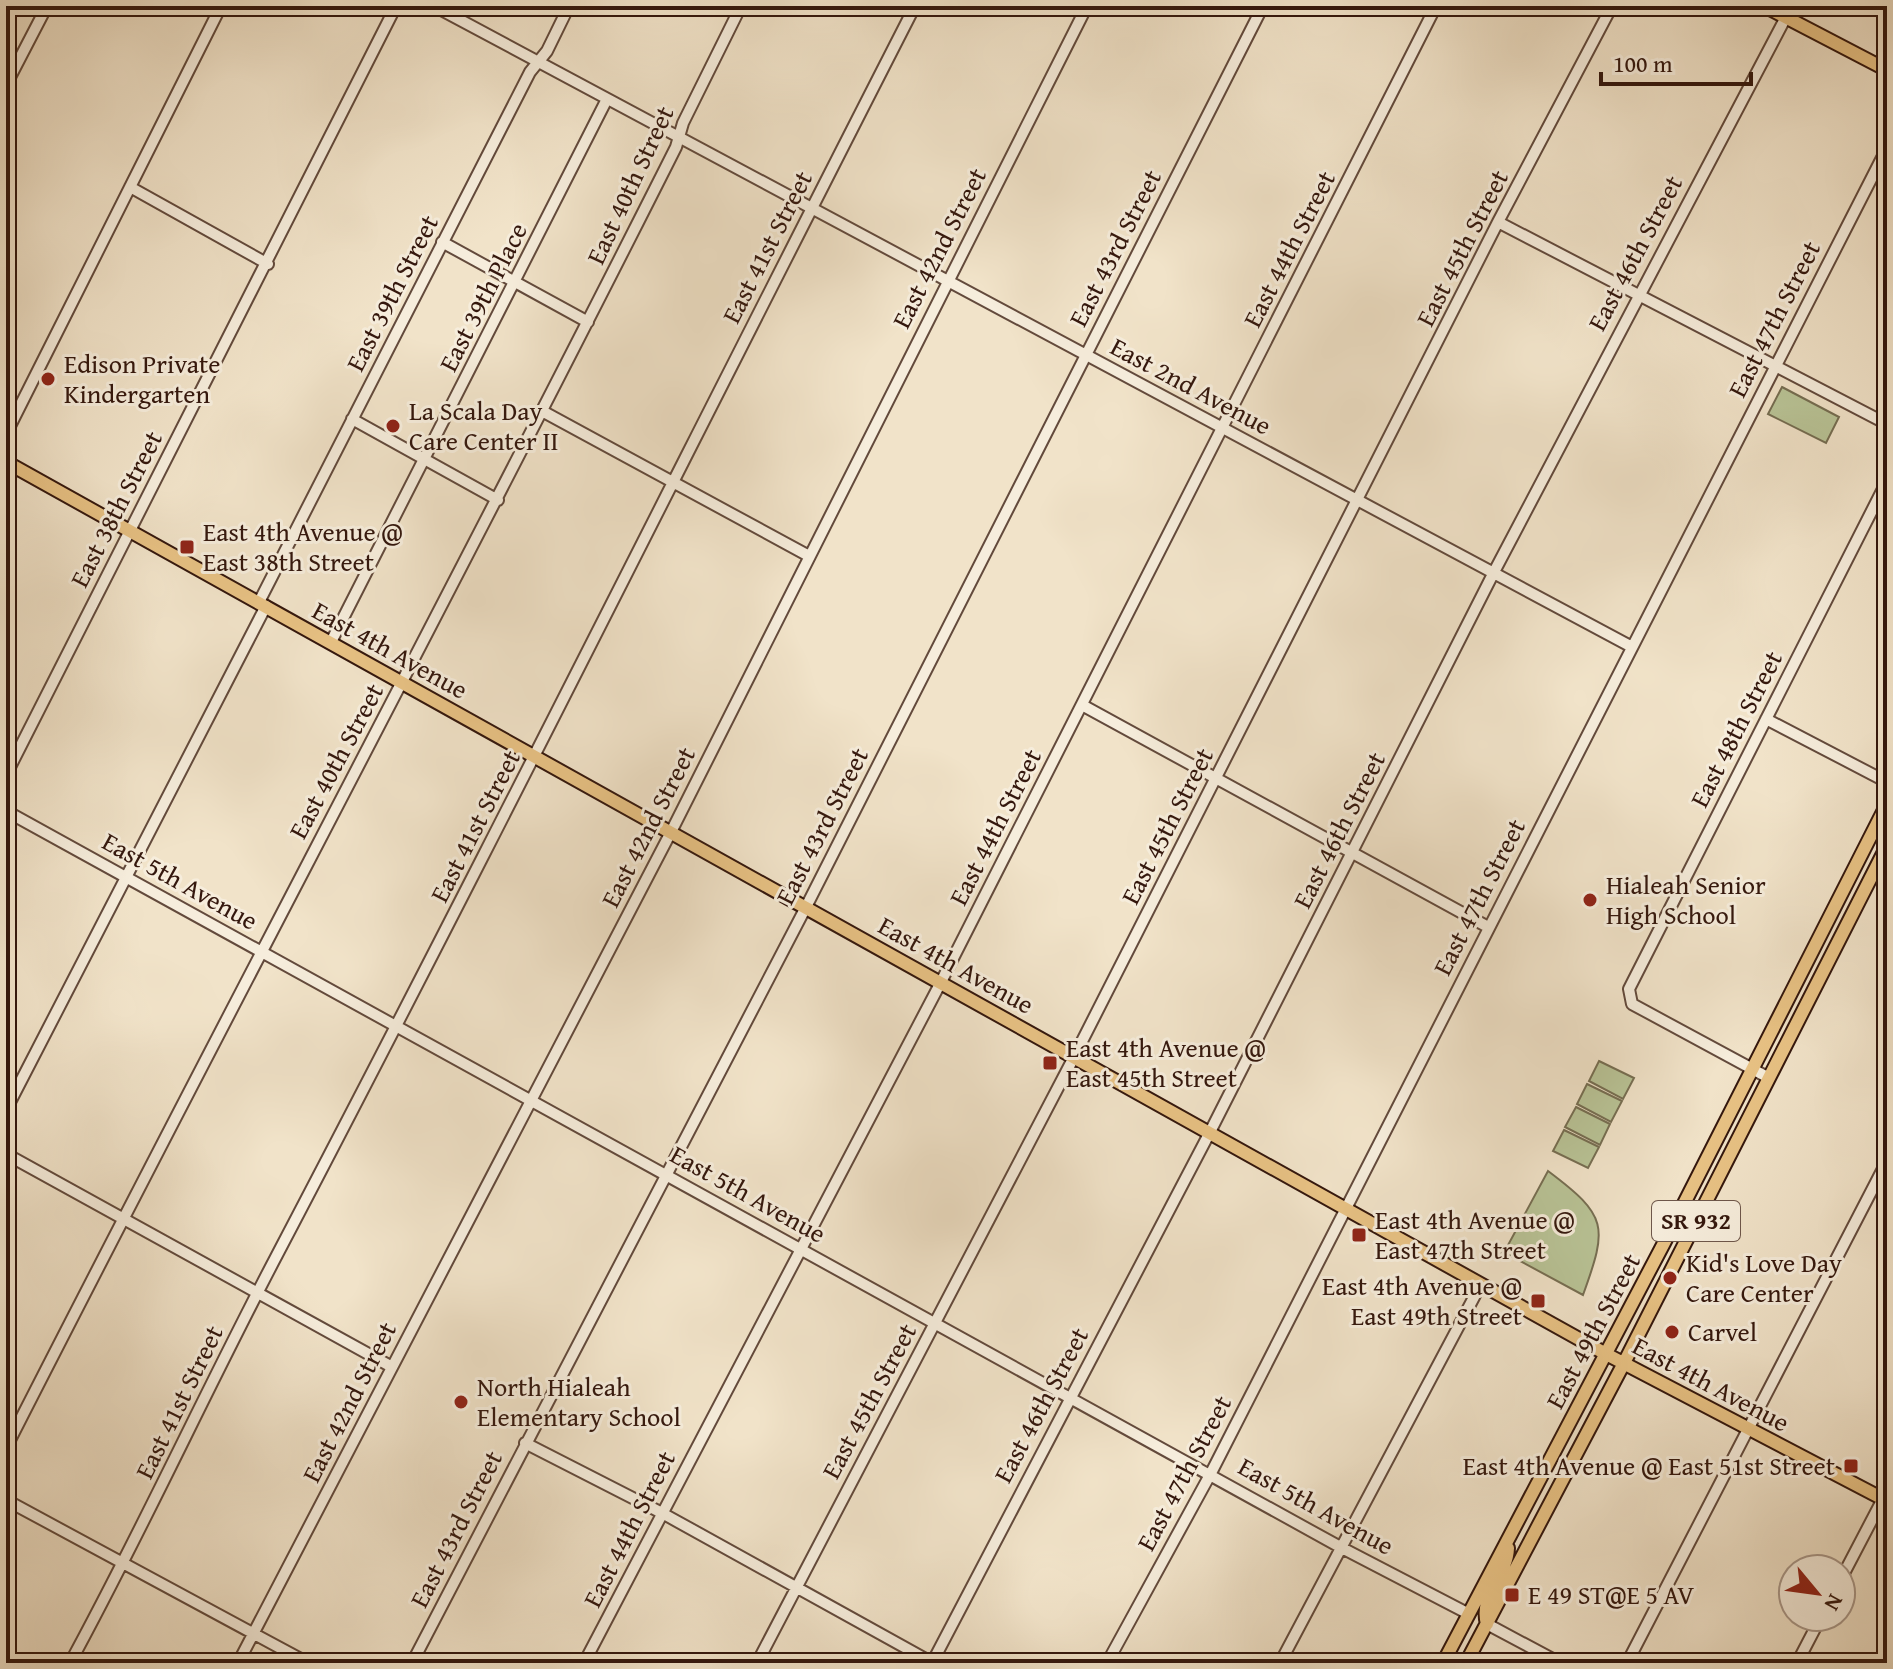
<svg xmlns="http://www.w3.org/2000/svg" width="1893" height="1669" font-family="'Gentium Book Plus',serif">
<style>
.green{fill:#b9c497;stroke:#766e52;stroke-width:2}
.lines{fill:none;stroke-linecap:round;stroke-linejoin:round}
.minor-casing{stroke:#634a3c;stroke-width:14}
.major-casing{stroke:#34170d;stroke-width:16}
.minor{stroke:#f6eddc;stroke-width:10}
.major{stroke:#e8c284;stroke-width:12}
.poi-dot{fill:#8f2418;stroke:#f6eddc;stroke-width:3}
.labels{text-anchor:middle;stroke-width:6;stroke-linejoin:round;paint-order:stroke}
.shield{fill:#f6eddc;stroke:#6e574b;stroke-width:2}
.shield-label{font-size:24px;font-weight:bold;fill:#34170d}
.street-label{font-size:26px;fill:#34170d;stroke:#f6eddc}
.poi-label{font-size:26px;fill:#34170d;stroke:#f6eddc;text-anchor:start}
</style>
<rect width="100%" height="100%" fill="#f1e3c9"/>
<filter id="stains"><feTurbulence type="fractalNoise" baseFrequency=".0025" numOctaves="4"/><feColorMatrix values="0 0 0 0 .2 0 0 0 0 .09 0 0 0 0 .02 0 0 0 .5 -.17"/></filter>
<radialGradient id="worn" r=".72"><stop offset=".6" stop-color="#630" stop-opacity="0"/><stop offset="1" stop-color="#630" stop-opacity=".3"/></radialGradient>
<path class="green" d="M1782,387L1839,417L1826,443L1768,414Z
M1599,1061L1634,1078L1623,1099L1589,1081Z
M1587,1084L1622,1101L1611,1122L1577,1104Z
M1576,1107L1610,1124L1600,1145L1565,1127Z
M1564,1130L1599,1147L1588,1168L1553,1151Z
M1548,1171C1608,1216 1608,1226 1583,1295L1509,1255H1500L1507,1247Z"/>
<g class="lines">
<defs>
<path id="minor" d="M434,6L1632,647
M6,85L47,6
M130,187L268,264
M1498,222L1887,424
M442,242L588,322
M542,411L809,556
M352,419L498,500
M6,434L221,6
M259,602L530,72L547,51L569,6
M331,642L607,99
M1082,705L1488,927
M1766,719L1887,782
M6,775L396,6
M6,811L1342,1548L1469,1614
M1769,1078L1632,1004L1629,989L1887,481
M6,1110L266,606
M6,1154L392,1367
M525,1443L662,1513L933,1663
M6,1448C227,1013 457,583 676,147L683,123L741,6
M6,1500L308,1663
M1841,1579L1887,1491
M1487,1624L1560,1663
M70,1663C143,1529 206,1390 277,1255C494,841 702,422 915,6
M238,1663L671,832L1087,6
M412,1663L806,907L1263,6
M584,1663L941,982L1436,6
M757,1663L1074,1057L1498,222L1612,6
M932,1663L1210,1132L1494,572L1786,17
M1107,1663L1211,1473L1887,148
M1280,1663L1481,1284
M1627,1663L1887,1161
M1797,1663L1821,1617"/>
<path id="major" d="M1764,6L1887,70
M6,462L1606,1354L1887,1501
M1487,1624C1479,1595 1507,1576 1508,1548
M1443,1663L1664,1243L1887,804
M1466,1663L1624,1363L1887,846"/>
</defs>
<use href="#minor" class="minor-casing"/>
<use href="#major" class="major-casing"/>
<use href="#minor" class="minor"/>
<use href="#major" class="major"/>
</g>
<g class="poi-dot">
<circle cx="48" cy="379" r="8"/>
<circle cx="393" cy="426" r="8"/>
<rect x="179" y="539" width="16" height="16" rx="4"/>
<circle cx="1590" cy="900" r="8"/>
<rect x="1042" y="1055" width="16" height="16" rx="4"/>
<rect x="1351" y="1227" width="16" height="16" rx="4"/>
<circle cx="1670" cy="1278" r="8"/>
<rect x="1530" y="1293" width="16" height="16" rx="4"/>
<circle cx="1672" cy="1332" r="8"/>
<circle cx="461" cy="1402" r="8"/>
<rect x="1843" y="1458" width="16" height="16" rx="4"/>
<rect x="1504" y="1587" width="16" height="16" rx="4"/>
</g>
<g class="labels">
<rect class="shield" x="1652" y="1201" width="88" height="40" rx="6"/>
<g class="shield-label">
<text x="1696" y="1229">SR 932</text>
</g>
<g class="street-label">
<text transform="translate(630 185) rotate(-65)" y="9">East 40th Street</text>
<text transform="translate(767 247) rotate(-63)" y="9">East 41st Street</text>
<text transform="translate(939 248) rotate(-63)" y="9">East 42nd Street</text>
<text transform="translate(1115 248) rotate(-63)" y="9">East 43rd Street</text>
<text transform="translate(1462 248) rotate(-63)" y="9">East 45th Street</text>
<text transform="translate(1289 249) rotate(-63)" y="9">East 44th Street</text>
<text transform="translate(1635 253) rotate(-62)" y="9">East 46th Street</text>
<text transform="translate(392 293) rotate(-63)" y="9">East 39th Street</text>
<text transform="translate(483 297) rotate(-63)" y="9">East 39th Place</text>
<text transform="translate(1774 319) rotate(-63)" y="9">East 47th Street</text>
<text transform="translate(1191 386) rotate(28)" y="9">East 2nd Avenue</text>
<text transform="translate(116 509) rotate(-63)" y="9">East 38th Street</text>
<text transform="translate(390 650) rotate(29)" y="9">East 4th Avenue</text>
<text transform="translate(1736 729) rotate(-63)" y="9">East 48th Street</text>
<text transform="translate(336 761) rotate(-62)" y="9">East 40th Street</text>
<text transform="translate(475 826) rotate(-63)" y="9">East 41st Street</text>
<text transform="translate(822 826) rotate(-63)" y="9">East 43rd Street</text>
<text transform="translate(1167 826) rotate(-63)" y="9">East 45th Street</text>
<text transform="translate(648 827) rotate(-63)" y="9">East 42nd Street</text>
<text transform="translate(995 827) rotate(-63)" y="9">East 44th Street</text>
<text transform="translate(1339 830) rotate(-63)" y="9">East 46th Street</text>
<text transform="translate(180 881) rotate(29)" y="9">East 5th Avenue</text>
<text transform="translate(1479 897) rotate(-63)" y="9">East 47th Street</text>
<text transform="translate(956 965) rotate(29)" y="9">East 4th Avenue</text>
<text transform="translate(748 1194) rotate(29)" y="9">East 5th Avenue</text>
<text transform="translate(1593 1331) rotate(-62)" y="9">East 49th Street</text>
<text transform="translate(1711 1384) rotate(28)" y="9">East 4th Avenue</text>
<text transform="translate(869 1401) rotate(-62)" y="9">East 45th Street</text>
<text transform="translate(179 1402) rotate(-64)" y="9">East 41st Street</text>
<text transform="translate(349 1402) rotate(-63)" y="9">East 42nd Street</text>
<text transform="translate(1041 1405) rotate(-62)" y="9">East 46th Street</text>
<text transform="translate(1184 1473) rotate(-62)" y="9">East 47th Street</text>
<text transform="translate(1316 1506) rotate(29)" y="9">East 5th Avenue</text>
<text transform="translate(456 1529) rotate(-63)" y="9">East 43rd Street</text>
<text transform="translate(629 1529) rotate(-63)" y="9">East 44th Street</text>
</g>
<g class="poi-label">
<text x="64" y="373">Edison Private<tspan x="64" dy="30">Kindergarten</tspan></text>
<text x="409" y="420">La Scala Day<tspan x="409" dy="30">Care Center II</tspan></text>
<text x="203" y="541">East 4th Avenue @<tspan x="203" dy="30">East 38th Street</tspan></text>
<text x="1606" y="894">Hialeah Senior<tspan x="1606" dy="30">High School</tspan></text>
<text x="1066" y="1057">East 4th Avenue @<tspan x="1066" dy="30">East 45th Street</tspan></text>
<text x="1375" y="1229">East 4th Avenue @<tspan x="1375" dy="30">East 47th Street</tspan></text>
<text x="1686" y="1272">Kid's Love Day<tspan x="1686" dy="30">Care Center</tspan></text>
<text x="1522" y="1295" text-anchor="end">East 4th Avenue @<tspan x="1522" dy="30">East 49th Street</tspan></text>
<text x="1688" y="1341">Carvel</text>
<text x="477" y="1396">North Hialeah<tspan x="477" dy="30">Elementary School</tspan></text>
<text x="1835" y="1475" text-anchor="end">East 4th Avenue @ East 51st Street</text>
<text x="1528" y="1604">E 49 ST@E 5 AV</text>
</g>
</g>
<rect width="1893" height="1669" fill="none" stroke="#f1e3c9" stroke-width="32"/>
<rect x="8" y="8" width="1877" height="1653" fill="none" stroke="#34170d" stroke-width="4"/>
<rect x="16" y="16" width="1861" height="1637" fill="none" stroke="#34170d" stroke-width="2"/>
<g transform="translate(1817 1593) rotate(119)"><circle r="38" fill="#f6eddc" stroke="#a89789" stroke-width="2"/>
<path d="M0-6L14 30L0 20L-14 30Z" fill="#8f2418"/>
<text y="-12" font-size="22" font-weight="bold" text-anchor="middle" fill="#34170d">N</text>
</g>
<path d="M1601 72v12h150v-12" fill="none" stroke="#34170d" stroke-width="4"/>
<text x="1613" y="72" font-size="24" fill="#34170d" stroke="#f6eddc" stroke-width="6" paint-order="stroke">100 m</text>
<rect width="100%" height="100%" filter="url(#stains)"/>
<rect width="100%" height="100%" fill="url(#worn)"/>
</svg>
